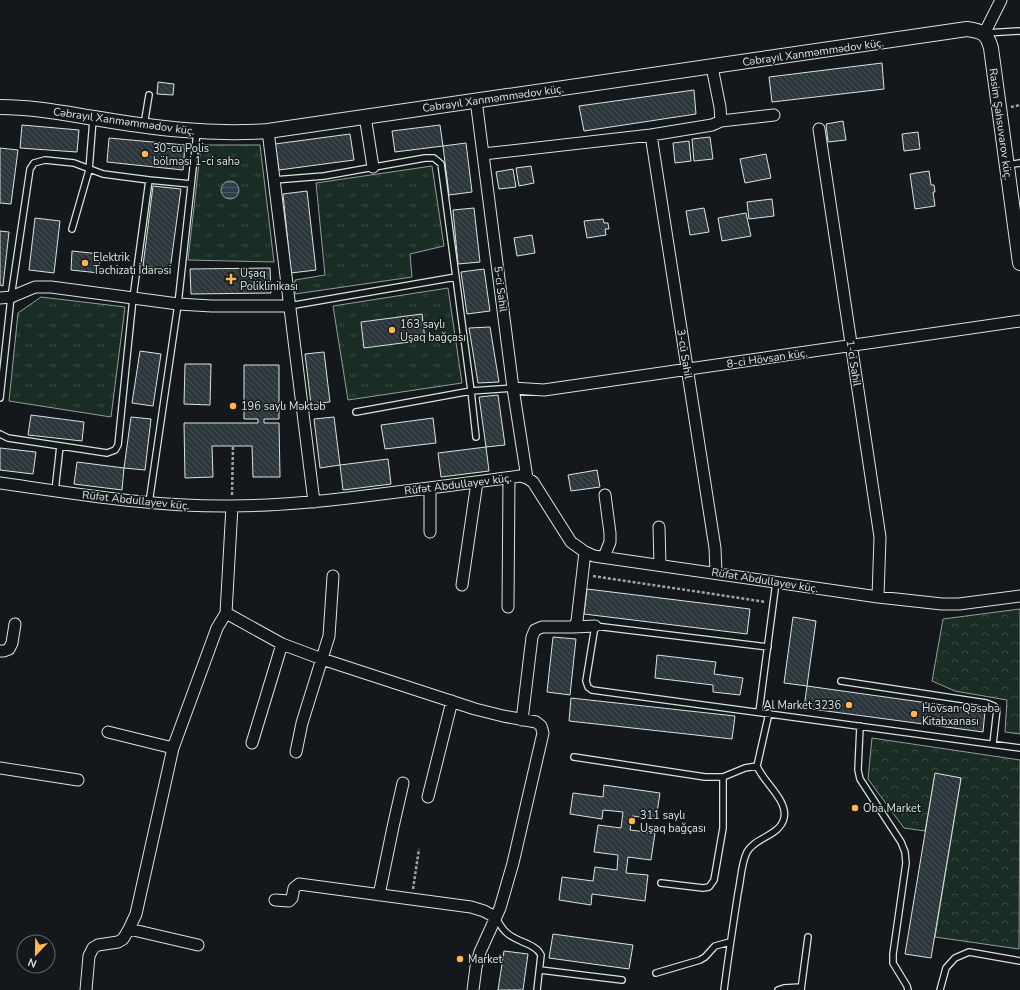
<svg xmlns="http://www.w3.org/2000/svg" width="1020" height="990" font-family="'Nunito Sans',sans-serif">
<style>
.grass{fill:url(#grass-tufts);stroke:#939e99}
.forest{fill:url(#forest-crowns);stroke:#939e99}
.water{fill:url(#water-rules);stroke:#939e99}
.building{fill:url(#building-back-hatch);stroke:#d8e6dc}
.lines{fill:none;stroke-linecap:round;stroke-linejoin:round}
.service-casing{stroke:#d8e6dc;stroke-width:8}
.minor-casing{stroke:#d8e6dc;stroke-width:13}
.tertiary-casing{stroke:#d8e6dc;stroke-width:16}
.path{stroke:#9da8a2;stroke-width:2.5;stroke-dasharray:3 2;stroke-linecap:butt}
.service{stroke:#14181c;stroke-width:5.5}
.minor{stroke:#14181c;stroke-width:11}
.tertiary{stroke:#14181c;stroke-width:14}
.poi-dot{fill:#ffb74d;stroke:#14181c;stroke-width:1.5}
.labels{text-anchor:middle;stroke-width:3;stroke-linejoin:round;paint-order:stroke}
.street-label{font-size:11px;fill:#d8e6dc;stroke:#14181c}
.poi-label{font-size:11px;fill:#d8e6dc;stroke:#14181c;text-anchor:start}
</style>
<defs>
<pattern id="grass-tufts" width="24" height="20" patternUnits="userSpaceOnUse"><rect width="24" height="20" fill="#1a2d24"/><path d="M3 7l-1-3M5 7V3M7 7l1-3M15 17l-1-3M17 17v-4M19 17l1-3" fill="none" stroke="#3b4b43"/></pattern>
<pattern id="forest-crowns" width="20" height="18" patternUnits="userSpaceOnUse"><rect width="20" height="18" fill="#1a2d24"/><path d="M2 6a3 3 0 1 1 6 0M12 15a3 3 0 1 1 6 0" fill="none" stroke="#3b4b43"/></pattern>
<pattern id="water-rules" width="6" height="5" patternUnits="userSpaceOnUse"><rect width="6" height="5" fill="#2f3f4d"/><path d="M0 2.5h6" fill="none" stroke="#4c5b66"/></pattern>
<pattern id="building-back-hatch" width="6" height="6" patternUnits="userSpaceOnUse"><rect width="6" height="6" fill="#2c363c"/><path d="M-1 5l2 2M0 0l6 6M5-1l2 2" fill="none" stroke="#4a5358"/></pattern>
</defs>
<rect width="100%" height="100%" fill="#14181c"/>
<path class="grass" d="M201,145H260L274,262L188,260Z
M432,166L444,246L410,254L412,277L295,294V280L325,275L316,183Z
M448,288L462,383L348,400L333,306Z
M41,297L125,307L111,417L9,401L18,313Z"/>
<path class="forest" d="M1020,609V734L1005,732L1007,700L955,691L932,681L943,619Z
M872,738L1020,760L1019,949L935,937L961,778L935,774L925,831L904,828L868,779Z"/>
<path class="water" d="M221 190a9 9 0 1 1 18 0a9 9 0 1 1-18 0Z"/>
<path class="building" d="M882,63L884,89L772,102L769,77Z
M158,82L174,84L173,95L157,94Z
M694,90L696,114L584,131L579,106Z
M843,121L846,140L828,142L826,124Z
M22,125L79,130L77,152L20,148Z
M440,125L443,146L395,152L392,131Z
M918,132L920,149L904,151L902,134Z
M350,134L354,160L279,170L275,144Z
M710,137L713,159L694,161L692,139Z
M109,138L185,145L183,170L107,162Z
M689,141L691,161L675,163L673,143Z
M466,143L472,192L449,195L443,146Z
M0,148L18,150L11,204L0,203Z
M766,154L771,178L745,183L740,159Z
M531,166L534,183L519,186L516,168Z
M513,169L516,187L499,189L496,172Z
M929,171L931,185H934L935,192H933L935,206L915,209L910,174Z
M153,186L181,189L170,270L143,266Z
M307,191L316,270L291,273L283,194Z
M772,199L774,216L749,219L747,202Z
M474,208L480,262L458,264L453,210Z
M704,208L709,232L690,235L686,211Z
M746,213L751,236L722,241L718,218Z
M35,218L60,221L54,273L29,270Z
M603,219L604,223H608L609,229H605L606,235L587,238L584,221Z
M0,231L9,232L3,286L0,285Z
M532,235L535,253L517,256L514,238Z
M72,251L100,254L99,273L71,270Z
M270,268L271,293L191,294L190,269Z
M484,269L490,311L467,314L461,272Z
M422,314L425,340L364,348L361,322Z
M490,327L499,382L478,383L469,328Z
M140,351L161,354L153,406L132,403Z
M324,352L330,402L311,404L305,354Z
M185,364H211L210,405L184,404Z
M244,365H279V419H264V423H279L280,477H253L252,446H212L213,477L185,478L184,423H258V419H244Z
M498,395L505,445L486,447L479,397Z
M31,415L84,422L82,441L28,435Z
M131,417L151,419L145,470L124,468Z
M334,417L340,465L320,468L314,419Z
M433,418L436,443L385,449L381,425Z
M486,447L489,471L441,477L438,453Z
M0,448L36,452L33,474L0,470Z
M388,459L391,484L343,490L340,465Z
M77,462L124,468L122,490L74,484Z
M597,470L600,487L571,491L568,475Z
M587,589L750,609L747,634L584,614Z
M793,617L816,621L807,686L784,683Z
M553,637L576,639L570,695L547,692Z
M657,655L716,662L714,674L743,678L740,695L713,692V685L655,678Z
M807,686L985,711L983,732L804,708Z
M571,698L735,716L732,739L569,721Z
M935,773L961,778L931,958L905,954Z
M604,785L660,793L656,819L632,816L630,830L655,833L651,860L628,857L626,873L648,875L645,901L592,894L591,905L559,900L562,877L593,881L595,867L617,870L618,855L594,852L598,825L621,828L623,812L603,810L602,819L570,814L573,793L603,797Z
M553,934L633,945L629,969L549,958Z
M504,951L528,954L523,990H498Z"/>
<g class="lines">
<defs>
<path id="service" d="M986,33L1020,31
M144,125L149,95
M1007,165L1020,163
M149,180L191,184
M274,180L324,176L425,158H434L441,164L471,391L476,437
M72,229L89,170L93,119
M289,306L456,277
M0,398L11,297L30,169L34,163L45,160L74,163L103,174L149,180L133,298L118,445L115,450L107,453L8,438L0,434
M356,412L471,391L513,388
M55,491L60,446
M149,503L178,304L197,132
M768,647L595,626L586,681L588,687L592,690L1020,748
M841,681L986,703L994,706L997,709L993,744
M759,712L776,582
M860,726L858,770L860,779L901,842L905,852L906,863L893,954V963L907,986L908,990
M574,757L705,777H723L745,768L757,766
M661,883L703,888L709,887L714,880L723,828V777
M496,918C499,923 502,929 507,933C516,942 535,943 541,955L537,990
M540,970L622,980
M656,973L700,960L705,957L715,946L730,942
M724,990C728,958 733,926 738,893C741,880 741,864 747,852C755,837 780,836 784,818C788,800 763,782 757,766L769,713
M778,990L784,988L801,987
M801,990L808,937
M940,990L946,968L955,958L969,952L1020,961"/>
<path id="minor" d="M984,34L1001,0
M476,100L513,388L527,478
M365,116L373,167
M721,121L774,115
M819,129L880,537L878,597
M268,131L314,502
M651,135L715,548L716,573
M483,154L651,135L712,125L721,121L720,107L712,67
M0,298L11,297L35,287H51L178,304L212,306H289
M513,388L544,390L1020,321
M0,483C77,494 154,507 232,506C279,506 326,501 373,495C422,489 471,483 520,476L527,478L533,482L571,542L585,552L594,556L878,597L942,604H959L1020,596
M232,506L226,613L282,644L322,659L475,709L503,716L536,722L541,726L543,733L513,863L500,908L480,952L476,967L473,990
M659,527L660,565
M430,532V488
M604,557L610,542V533L605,495
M462,585L477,482
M508,607L509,478
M574,627L595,626
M0,651H4L9,649L12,643L15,624
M522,720L532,637L535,630L542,627H574L577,621L585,552
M108,732L173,748
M252,743L282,644
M296,752L302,723L329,636L333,576
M0,768L78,780
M428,797L452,701
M379,895L393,827L403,783
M275,900L289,901L292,898L294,888L299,884L471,907L484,911L495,917
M129,929L198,945
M86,990L89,956L93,948L98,945L118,942L123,939L129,929L136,914L173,748L217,628L226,613"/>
<path id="tertiary" d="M0,107C32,107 63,113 94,118C153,128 208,135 268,131L967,29C982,31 987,33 991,48L1020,263"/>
</defs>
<use href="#service" class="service-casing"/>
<use href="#minor" class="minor-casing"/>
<use href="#tertiary" class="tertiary-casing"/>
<path class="path" d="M1011,107L1020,105
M232,495L233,446
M593,576L766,602
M413,889L419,849"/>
<use href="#service" class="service"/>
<use href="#minor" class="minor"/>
<use href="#tertiary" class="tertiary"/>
</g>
<g class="poi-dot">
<circle cx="145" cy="154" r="4"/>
<circle cx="85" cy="263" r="4"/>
<path d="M229 273h4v4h4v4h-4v4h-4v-4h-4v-4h4z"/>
<circle cx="392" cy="330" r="4"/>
<circle cx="233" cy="406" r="4"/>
<circle cx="849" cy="705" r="4"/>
<circle cx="914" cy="714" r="4"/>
<circle cx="855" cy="808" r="4"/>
<circle cx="632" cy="821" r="4"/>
<circle cx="460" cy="959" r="4"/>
</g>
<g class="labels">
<g class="street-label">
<text transform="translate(813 52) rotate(-8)" y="4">Cəbrayıl Xanməmmədov küç.</text>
<text transform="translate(493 98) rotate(-8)" y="4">Cəbrayıl Xanməmmədov küç.</text>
<text transform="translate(124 121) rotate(8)" y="4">Cəbrayıl Xanməmmədov küç.</text>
<text transform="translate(1001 124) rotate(82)" y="4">Rasim Şahsuvarov küç.</text>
<text transform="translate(501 289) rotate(83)" y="4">5-ci Sahil</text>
<text transform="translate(685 354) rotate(81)" y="4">3-cü Sahil</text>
<text transform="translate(767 358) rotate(-8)" y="4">8-ci Hövsan küç.</text>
<text transform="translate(854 363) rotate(81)" y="4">1-ci Sahil</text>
<text transform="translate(458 484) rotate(-7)" y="4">Rüfət Abdullayev küç.</text>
<text transform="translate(136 500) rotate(6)" y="4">Rüfət Abdullayev küç.</text>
<text transform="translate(765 580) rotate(9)" y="4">Rüfət Abdullayev küç.</text>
</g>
<g class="poi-label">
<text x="153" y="152">30-cu Polis<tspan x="153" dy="13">bölməsi 1-ci sahə</tspan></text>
<text x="93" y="261">Elektrik<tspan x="93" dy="13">Təchizatı İdarəsi</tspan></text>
<text x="240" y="277">Uşaq<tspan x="240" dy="13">Poliklinikası</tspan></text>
<text x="400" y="328">163 saylı<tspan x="400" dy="13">Uşaq bağçası</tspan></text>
<text x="241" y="410">196 saylı Məktəb</text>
<text x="841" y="709" text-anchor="end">Al Market 3236</text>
<text x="922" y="712">Hövsan Qəsəbə<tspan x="922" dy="13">Kitabxanası</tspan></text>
<text x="863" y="812">Oba Market</text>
<text x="640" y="819">311 saylı<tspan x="640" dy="13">Uşaq bağçası</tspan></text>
<text x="468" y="963">Market</text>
</g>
</g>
<g transform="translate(36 954) rotate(202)"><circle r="19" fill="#14181c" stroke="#626a69"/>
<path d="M0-3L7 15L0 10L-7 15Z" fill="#ffb74d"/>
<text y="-6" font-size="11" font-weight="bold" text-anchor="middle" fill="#d8e6dc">N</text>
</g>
</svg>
